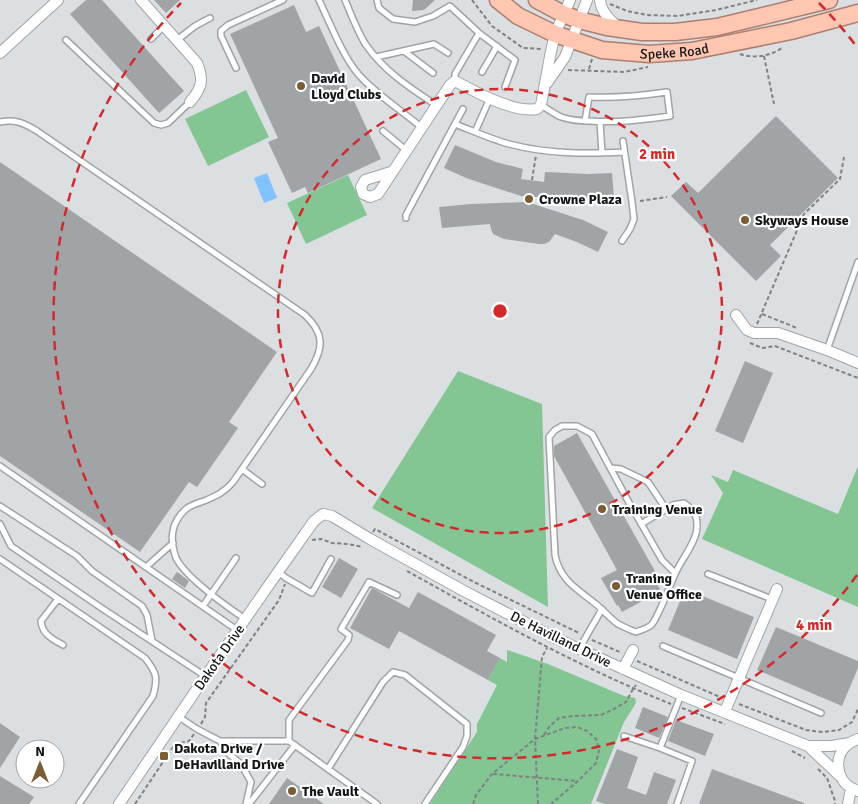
<svg xmlns="http://www.w3.org/2000/svg" width="858" height="804" font-family="Signika,sans-serif">
<style>
.green{fill:#83c593}
.water{fill:#81c1fe}
.building{fill:#a0a4a7}
.lines{fill:none;stroke-linecap:round;stroke-linejoin:round}
.service-casing{stroke:#a0a4a6;stroke-width:8}
.minor-casing{stroke:#a0a4a6;stroke-width:12}
.trunk-casing{stroke:#ac7e6f;stroke-width:19}
.path{stroke:#7f8284;stroke-width:2;stroke-dasharray:4 2.5;stroke-linecap:butt}
.service{stroke:#fff;stroke-width:5}
.minor{stroke:#fff;stroke-width:10}
.trunk{stroke:#ffc6b2;stroke-width:16}
.ring{fill:none;stroke:#d62828;stroke-width:2.5;stroke-dasharray:9 6}
.poi-dot{fill:#7c5c32;stroke:#fff;stroke-width:2}
.labels{text-anchor:middle;stroke-width:4.5;stroke-linejoin:round;paint-order:stroke}
.street-label{font-size:14px;fill:#131516;stroke:#fff}
.poi-label{font-size:14px;font-weight:bold;fill:#131516;stroke:#fff;text-anchor:start}
.centre{fill:#d62828;stroke:#fff;stroke-width:2.5}
.ring-label{font-size:15px;text-anchor:middle;font-weight:bold;fill:#d62828;stroke:#fff;stroke-width:4.5;stroke-linejoin:round;paint-order:stroke}
</style>
<rect width="100%" height="100%" fill="#dbdfe2"/>
<path class="green" d="M246,90L269,137L208,166L185,119Z
M348,175L367,215L306,244L287,203Z
M458,371L542,404L548,607L372,508Z
M858,466V607L702,539L723,493L711,475L728,482L733,470L838,514Z
M507,650L548,664L624,696L635,698L636,703L624,722L591,804H430L477,732V724L497,685L488,680L500,658L507,662Z"/>
<path class="water" d="M267,173L277,198L264,203L254,178Z"/>
<path class="building" d="M86,0H102L184,91L159,113L70,14Z
M154,0H180L166,13Z
M413,0H435L424,10L412,11Z
M294,5L306,32L319,26L381,159L308,193L305,187L292,193L268,142L278,138L230,34Z
M776,116L838,178L770,245L781,256L756,281L671,196L686,182L698,193Z
M455,145L496,162L523,169L521,179L544,182L545,172L588,174L612,173L614,198L571,199L521,196L484,184L466,178L444,168Z
M0,162L277,352L229,422L238,428L197,487L189,482L140,552L0,456Z
M527,202L583,220L608,232L598,252L577,242L555,234L549,242L544,244H539L504,239L493,234L491,229L490,224L442,228L439,207L471,204Z
M745,361L773,373L743,443L715,431Z
M577,433L656,573L652,575L661,591L622,612L618,605L617,606L601,578L617,570L554,456V446Z
M339,558L358,569L341,598L322,587Z
M177,572L189,581L185,588L172,579Z
M372,588L409,608L418,592L496,635L487,651L500,658L488,680L399,631L389,649L350,628Z
M685,589L754,617L737,659L668,630Z
M776,627L858,661V668L842,706L757,670Z
M643,707L668,717L659,738L635,728Z
M676,720L714,734L705,756L668,741Z
M0,723L20,737L0,768Z
M617,749L638,757L627,788L646,795L654,772L676,780L667,804H605L596,801Z
M712,769L804,803V804H699Z
M0,776L34,797L29,804H0Z
M287,778L324,804H269Z"/>
<g class="lines">
<defs>
<path id="service" d="M319,0C330,23 343,57 359,75C377,95 401,110 421,127
M345,0C351,14 358,33 366,45C384,71 410,88 436,105
M377,0L379,8L393,19L415,22L433,16L450,6L479,33L455,74V81
M479,33L515,60L505,87
M151,39L164,26
M66,40L154,123L161,125L168,123L190,102
M177,40L195,26L210,18
M404,51L433,73
M376,57L434,44L448,53
M236,68L221,36V31L228,25L283,0
M482,72L497,46
M541,105C548,109 554,114 561,117C570,120 580,121 589,121C619,123 641,120 670,116L667,92C640,96 615,98 589,97L585,121
M0,122C15,119 24,123 37,131L305,315C324,333 324,347 311,369L233,482C225,492 216,496 204,501C198,503 191,505 186,509C180,514 174,523 173,531C171,540 173,549 176,558C186,578 226,606 245,619
M600,122L602,153
M455,124C473,131 491,139 509,144C547,154 585,154 624,152
M383,131L406,150
M475,132L490,98
M406,218V215L463,109
M622,241L630,229L634,219L632,202L623,141
M827,350L858,262
M0,466L237,630
M611,468L621,469L648,482L666,509
M242,469L262,484
M0,506L77,556L92,571L142,606L147,615L152,641
M0,524L11,546L103,609L205,676
M641,524L673,505L684,503C693,509 697,514 697,525C698,540 681,560 675,574C668,590 662,608 653,623C650,628 641,630 636,632C630,630 624,627 618,624C611,619 604,611 597,605C579,590 560,581 555,555L549,437L555,430L562,426H577L592,434L627,499L662,560L675,573
M0,559L145,658C157,673 158,678 153,696L79,804
M146,567L173,543
M278,572L286,578L312,593L331,559
M708,574L772,599
M58,599L41,621C42,634 52,639 63,645
M203,606L236,558
M663,646L821,713
M579,649L602,609
M179,717L197,729L220,741H289L377,804
M624,736L660,748L692,761L677,804
M220,741L229,754L241,764L251,782L246,804
M289,741V720L348,640L349,635L341,629L369,582L397,595
M660,748L681,695
M328,769L383,682L393,672L405,675L467,724V736L463,747L425,804
M249,804L295,745"/>
<path id="minor" d="M141,0L197,63C204,80 202,88 190,102
M600,0C601,12 610,20 618,27
M0,53L58,0
M547,83L565,57L587,0
M391,172L365,180L361,187L363,194L370,197L378,194L450,85L455,81C476,92 513,113 537,109L541,105L551,51L555,34L570,0
M736,315L747,330L754,333H778L827,350L858,363
M623,669L633,650
M725,711L777,589
M858,739C853,741 848,743 844,748C835,759 837,776 847,785C850,788 854,789 858,791
M808,746L840,776
M119,804L205,677L278,572L314,521L323,514L332,516L370,539L464,591L553,637L681,695L808,746H831L850,743
M848,804L851,788"/>
<g id="trunk">
<path id="s1" d="M498,0L518,16L555,34L602,50L649,54L692,51L791,31L858,13"/>
<path d="M537,0L563,14L579,20L607,27L642,32H675L717,27L829,0"/>
</g>
</defs>
<use href="#service" class="service-casing"/>
<use href="#minor" class="minor-casing"/>
<use href="#trunk" class="trunk-casing"/>
<path class="path" d="M472,0L492,26L523,48L543,49
M610,4L627,11L647,15L678,16L716,10L757,0
M740,54C754,59 772,56 783,47
M764,56L774,104
M589,69L592,59
M568,70L624,72L648,67
M532,180L536,155
M640,201L667,197
M762,314L797,328
M757,324L804,214L840,179L844,157
M750,343L762,348L775,346L858,378
M373,532L375,529L474,582L579,633
M312,540L321,539L332,543L347,544L363,547
M407,571C493,619 579,667 671,704
M592,640L622,653
M637,661L720,697
M739,704L806,730L823,732L839,730L852,722L858,709
M682,708L725,724
M201,724L205,717L206,703L279,600L285,584
M544,735L549,727L559,718L573,716L601,715L614,709L626,702L633,689L636,685
M792,751L805,758
M818,769L827,778L835,801V804
M493,774L578,781
M135,804L175,744L189,741L194,734
M473,804L476,795L492,774L535,739L565,728L577,727L587,731L596,739L599,750L596,763L578,781L551,804
M538,804L535,739L542,657L547,648"/>
<use href="#service" class="service"/>
<use href="#minor" class="minor"/>
<use href="#trunk" class="trunk"/>
</g>
<g class="ring">
<circle cx="500" cy="311" r="222"/>
<path d="M857 575A444 444 0 1 1 181 3M819 3A444 444 0 0 1 857 47"/>
</g>
<g class="poi-dot">
<circle cx="301" cy="86" r="5"/>
<circle cx="529" cy="199" r="5"/>
<circle cx="745" cy="220" r="5"/>
<circle cx="602" cy="509" r="5"/>
<circle cx="616" cy="586" r="5"/>
<rect x="159" y="751" width="10" height="10" rx="2.5"/>
<circle cx="292" cy="791" r="5"/>
</g>
<g class="labels">
<g class="street-label">
<text dy="5" stroke="none"><textPath href="#s1" startOffset="189">Speke Road</textPath></text>
<text transform="translate(561 639) rotate(26)" y="5">De Havilland Drive</text>
<text transform="translate(219 657) rotate(-55)" y="5">Dakota Drive</text>
</g>
<g class="poi-label">
<text x="311" y="83">David<tspan x="311" dy="16">Lloyd Clubs</tspan></text>
<text x="539" y="204">Crowne Plaza</text>
<text x="755" y="225">Skyways House</text>
<text x="612" y="514">Training Venue</text>
<text x="626" y="583">Traning<tspan x="626" dy="16">Venue Office</tspan></text>
<text x="174" y="753">Dakota Drive /<tspan x="174" dy="16">DeHavilland Drive</tspan></text>
<text x="302" y="796">The Vault</text>
</g>
</g>
<circle cx="500" cy="311" r="8" class="centre"/>
<g class="ring-label">
<text x="657" y="159">2 min</text>
<text x="814" y="630">4 min</text>
</g>
<g transform="translate(40 764)"><circle r="24" fill="#ffffff" stroke="#a1a1a2"/>
<path d="M0-4L9 19L0 12L-9 19Z" fill="#7c5c32"/>
<text y="-8" font-size="14" font-weight="bold" text-anchor="middle" fill="#131516">N</text>
</g>
</svg>
